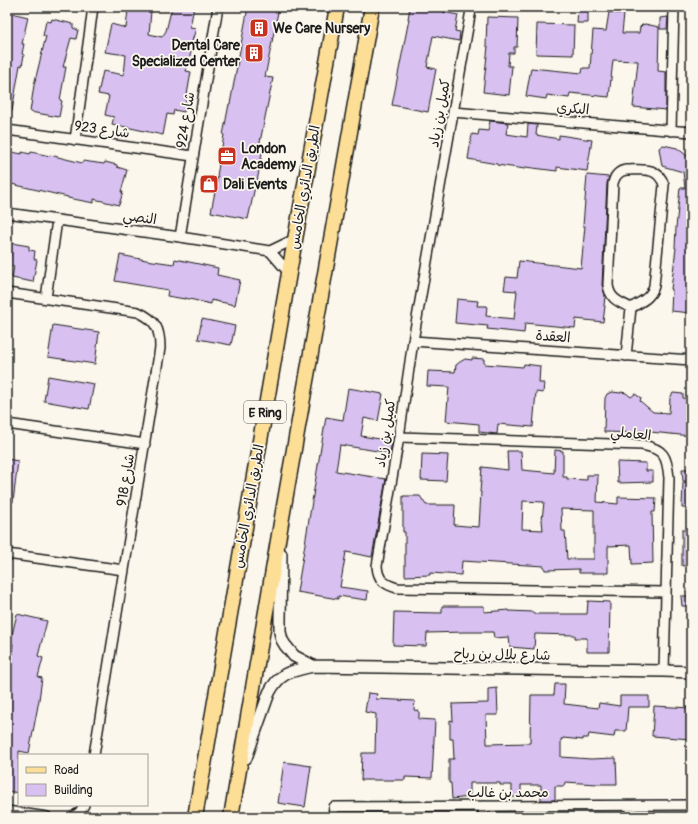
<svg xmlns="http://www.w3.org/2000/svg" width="698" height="824" font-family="Pangolin,'Playpen Sans Arabic',sans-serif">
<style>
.building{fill:#d8c1f1;stroke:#1c1c1c;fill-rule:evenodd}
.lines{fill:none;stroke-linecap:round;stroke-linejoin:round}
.minor-casing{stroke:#1c1c1c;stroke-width:12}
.tertiary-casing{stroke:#1c1c1c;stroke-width:14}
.primary-casing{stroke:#1c1c1c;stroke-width:17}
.minor{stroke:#fbf7ec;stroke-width:9}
.tertiary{stroke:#fbf7ec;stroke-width:11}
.primary{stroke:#fcde96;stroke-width:14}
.labels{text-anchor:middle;stroke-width:3.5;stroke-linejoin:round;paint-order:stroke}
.shield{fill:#fbf7ec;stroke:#5f5e5a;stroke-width:1}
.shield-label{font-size:13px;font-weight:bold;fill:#1c1c1c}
.poi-label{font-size:14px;font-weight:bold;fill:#1c1c1c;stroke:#fbf7ec;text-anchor:start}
.street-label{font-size:14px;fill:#1c1c1c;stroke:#fbf7ec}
</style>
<rect width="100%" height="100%" fill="#fbf7ec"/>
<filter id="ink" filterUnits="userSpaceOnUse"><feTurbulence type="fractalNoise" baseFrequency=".025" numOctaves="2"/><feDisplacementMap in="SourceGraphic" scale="8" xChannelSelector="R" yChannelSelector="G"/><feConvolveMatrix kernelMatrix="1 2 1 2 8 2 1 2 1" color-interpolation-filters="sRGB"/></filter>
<g filter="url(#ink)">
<path class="building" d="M172,7H194L190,27L196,28L191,45H193L186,71L191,72L184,112L174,110L173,115L167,114L163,135L112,124L114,117L105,115L109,96L98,94L103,71L124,75L126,55L105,52L111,24L126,28L128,9L151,11L149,34L162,37L166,31Z
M248,7H279L265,77L273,78L259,147H263L257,182H256L248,219L211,212L218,176H217L224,135H223L229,104H230Z
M410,7H444L443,12L458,15L455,31L460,32L459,41L433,36L427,67L436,69L428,112L392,105L409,19H408Z
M578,7H588V23H577Z
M7,12L28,17L22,44H24L22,54L24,55L22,66L20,65L12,111L7,110Z
M609,12L624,14L622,33H639L640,27L642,25L645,24L659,27L658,71L666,72V110L633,107L638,61L613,60L609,97L570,93L569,98L547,95L546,99L526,96L531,68L582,73L583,68H590L593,30L606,31Z
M487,17L518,18L517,47H514V53H509L508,66H512L509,95L483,92L488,46H486Z
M668,17L667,29H660V18Z
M52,19L73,24V28L78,30L76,39L71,38L63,67H66L60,100L62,101L59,117L30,112L34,85L46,36H43L46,21L51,22Z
M537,24L574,25L573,55L536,54Z
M490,121L508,123L506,134L527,137L528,124L537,125L536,135L559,139V135L592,140L587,171L557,167V171L525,167V169L497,165V164L468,159L472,134L478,135L479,130L488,131Z
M663,145L677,148L691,159V313L671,311L672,289H671L676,248H675L676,228L680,188H685L683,172L662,166L659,148Z
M7,151L22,154V152L30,154L31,152L50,156V155L82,163L83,161L104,164L105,162L117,165V167L127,170L121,192H123L119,205L94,199V203L68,198V197L7,183Z
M587,175L609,177L607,183L602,285L605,295L604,306H605L603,322L576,319L575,328L525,323L524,333L487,329L488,326L455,323L457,299L478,301L477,306H487L486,316L514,319L517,291L504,290L506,277L517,278L519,261L581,268L585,226H583Z
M11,243L29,246V250L35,251L34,259L37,260L33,282L12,278L14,266H9L11,253H9Z
M120,255L146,260L174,264L175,259L218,268L217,275L240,280L235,305L211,300V304L185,298V299L167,296L168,290L115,281Z
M202,319L235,326L231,345L198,339Z
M53,325L99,332L95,364L48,357Z
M472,358L484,359V364L523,367L524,364L540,366L539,383H544L543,393L536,392L533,427L498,424L497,434L479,432V424L446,421L449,387L427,386L428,371L455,372L456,365L460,362L465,359L472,360Z
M48,376L94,384L89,409L44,401Z
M348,388L383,394L378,421L364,418L361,436L392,441L390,453L340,445L336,471L386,479L372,557L346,552L340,587L368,591L367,600L338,596V599L297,592L326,417L343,420Z
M612,392L621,393V392L626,393L631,397L635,394L641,398L640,401L653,412L669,413L670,398L673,393L683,394V398L691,399V436L640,431V433L604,432L605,398L607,394Z
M555,450L563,451V477H567V479L587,480V475H598L597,502L618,504V497L656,498L655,512H652L653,563L632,564L631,545L608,546V573H579V569L545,570L544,566L462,561L461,575L430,573V575L405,576V532H403V496H420L426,505H455L454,525L479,527L481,492H480L482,467L508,470L507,451H521L522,470L554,473ZM523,501L544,502L542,520L543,530L522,529ZM561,509L594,510V559H567L565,531H562Z
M422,454L448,455L446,481L421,480Z
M7,459L18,461L13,502L7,501Z
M617,462L646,463V471H653V482L618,483Z
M682,469H691V481H683Z
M683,482L691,483V508H682Z
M682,530H691V565L682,566Z
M681,596H691V606H682Z
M588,601L610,602L609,652H587V638H575V635L535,634L534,649L510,647L509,637L494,638L493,632H465L427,633L426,646L393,645L394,612L442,613V606H484V612L509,610V611L533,612V614H587Z
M17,614L47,621L38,656L43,658L38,677L42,678L39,700L29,753L19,751V793L7,791V682L13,644L10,643Z
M555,684H565L564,704L573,705L598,708L599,703L620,706V696H649V707H628L626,731H615L614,737L589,734L588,738H583V740L563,738V739H561V757L591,759L616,758L617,784H597L565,782L564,786H555V800H541V785H521V797H512V785H500V783H470V797L452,799L451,783H449V759H454L453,739H450V720L453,721L452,704L488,703V689L497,688L498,715H486L487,744L530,743L531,695H554Z
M368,693L377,694L376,699L415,701L414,710L419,711V719L435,720L432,778L405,777V780H361L362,753H375L376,714L365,712Z
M654,706L691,708V739L652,736Z
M284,762L311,766L305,807L278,803Z
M541,812H555V817H540Z"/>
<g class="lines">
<defs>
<path id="minor" d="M473,7L471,10L413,341L399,437L377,566C378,580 384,584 397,588L666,592
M453,112L691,132
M7,130L193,156
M671,131L674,7
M75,140L93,7
M626,170C642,170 658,166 664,185L654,286C651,298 642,301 631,308C620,302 610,300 608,285L613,183C615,175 619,171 626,170Z
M7,213L180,237L270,251L295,239
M180,237L218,7
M270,251L289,273
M7,293L138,312C156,320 160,329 160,348L94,755
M46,298L57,220
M413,341L691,360
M626,356L631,308
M7,424L145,444
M399,437L642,445C664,449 667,456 669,478L664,671
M7,554L124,570
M7,811L47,817
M73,817L80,812L84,805
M333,817L334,807L691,805
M483,817L484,806
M630,817L632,806"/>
<path id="tertiary" d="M281,554L280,619V632L282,640L285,645L294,656L313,666
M246,758L269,693C280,672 291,671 313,666L664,671L691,672"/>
<path id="primary" d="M195,817L289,273L337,7
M231,817L281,523L372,7"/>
</defs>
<use href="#minor" class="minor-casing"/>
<use href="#tertiary" class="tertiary-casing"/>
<use href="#primary" class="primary-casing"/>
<use href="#minor" class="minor"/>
<use href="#tertiary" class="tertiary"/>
<use href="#primary" class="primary"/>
</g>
</g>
<defs>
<symbol id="building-square" viewBox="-11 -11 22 22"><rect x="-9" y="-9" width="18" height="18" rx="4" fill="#c8321e" stroke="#fbf7ec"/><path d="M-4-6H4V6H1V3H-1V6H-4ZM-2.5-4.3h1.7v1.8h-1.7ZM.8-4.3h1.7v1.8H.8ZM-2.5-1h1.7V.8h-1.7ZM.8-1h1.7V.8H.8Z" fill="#fff"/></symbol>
<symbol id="office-square" viewBox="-11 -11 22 22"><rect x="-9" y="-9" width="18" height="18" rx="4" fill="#c8321e" stroke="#fbf7ec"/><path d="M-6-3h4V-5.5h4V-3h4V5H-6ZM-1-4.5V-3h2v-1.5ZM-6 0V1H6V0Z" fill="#fff"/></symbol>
<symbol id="shop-square" viewBox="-11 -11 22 22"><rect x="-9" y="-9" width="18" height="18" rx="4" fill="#c8321e" stroke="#fbf7ec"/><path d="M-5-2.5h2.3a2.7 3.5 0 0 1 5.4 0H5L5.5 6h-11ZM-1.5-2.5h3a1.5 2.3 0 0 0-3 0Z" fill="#fff"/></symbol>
</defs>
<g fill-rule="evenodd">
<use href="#building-square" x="248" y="17" width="22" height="22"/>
<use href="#building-square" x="243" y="42" width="22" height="22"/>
<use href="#office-square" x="216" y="145" width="22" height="22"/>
<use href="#shop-square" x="198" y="173" width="22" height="22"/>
</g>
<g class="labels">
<rect class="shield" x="244" y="401" width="42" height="22" rx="3"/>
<g class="shield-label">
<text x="265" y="417">E Ring</text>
</g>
<g class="poi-label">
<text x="273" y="33">We Care Nursery</text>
<text x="240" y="50" text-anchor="end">Dental Care<tspan x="240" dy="16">Specialized Center</tspan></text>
<text x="241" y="153">London<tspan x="241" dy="16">Academy</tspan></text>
<text x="223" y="189">Dali Events</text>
</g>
<g class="street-label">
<text transform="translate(573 108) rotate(5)" y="5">البكري</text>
<text transform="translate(439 113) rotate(-80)" y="5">كميل بن زياد</text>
<text transform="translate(185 120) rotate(-81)" y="5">شارع 924</text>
<text transform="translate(102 129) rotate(8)" y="5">شارع 923</text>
<text transform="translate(304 187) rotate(-80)" y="5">الطريق الدائري الخامس</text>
<text transform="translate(140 217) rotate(8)" y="5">النصي</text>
<text transform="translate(553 336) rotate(4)" y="5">العقدة</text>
<text transform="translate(385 433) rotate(-81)" y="5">كميل بن زياد</text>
<text transform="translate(631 433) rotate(6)" y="5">العاملي</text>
<text transform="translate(125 480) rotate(-81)" y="5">شارع 918</text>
<text transform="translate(248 506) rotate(-80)" y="5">الطريق الدائري الخامس</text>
<text transform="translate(502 654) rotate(1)" y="5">شارع بلال بن رباح</text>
<text x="508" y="797">محمد بن غالب</text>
</g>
</g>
<rect width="698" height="824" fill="none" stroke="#fbf7ec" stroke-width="24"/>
<rect x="12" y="12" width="674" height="800" fill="none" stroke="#1c1c1c" stroke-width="1.5" filter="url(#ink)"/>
<rect x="18" y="754" width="130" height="52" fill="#fbf7ec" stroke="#a29f99"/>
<rect x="26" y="767" width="20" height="6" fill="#fcde96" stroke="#a29f99"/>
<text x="54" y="774" font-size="12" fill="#1c1c1c">Road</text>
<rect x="26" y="784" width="20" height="12" fill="#d8c1f1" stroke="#a29f99"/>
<text x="54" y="794" font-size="12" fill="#1c1c1c">Building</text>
</svg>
